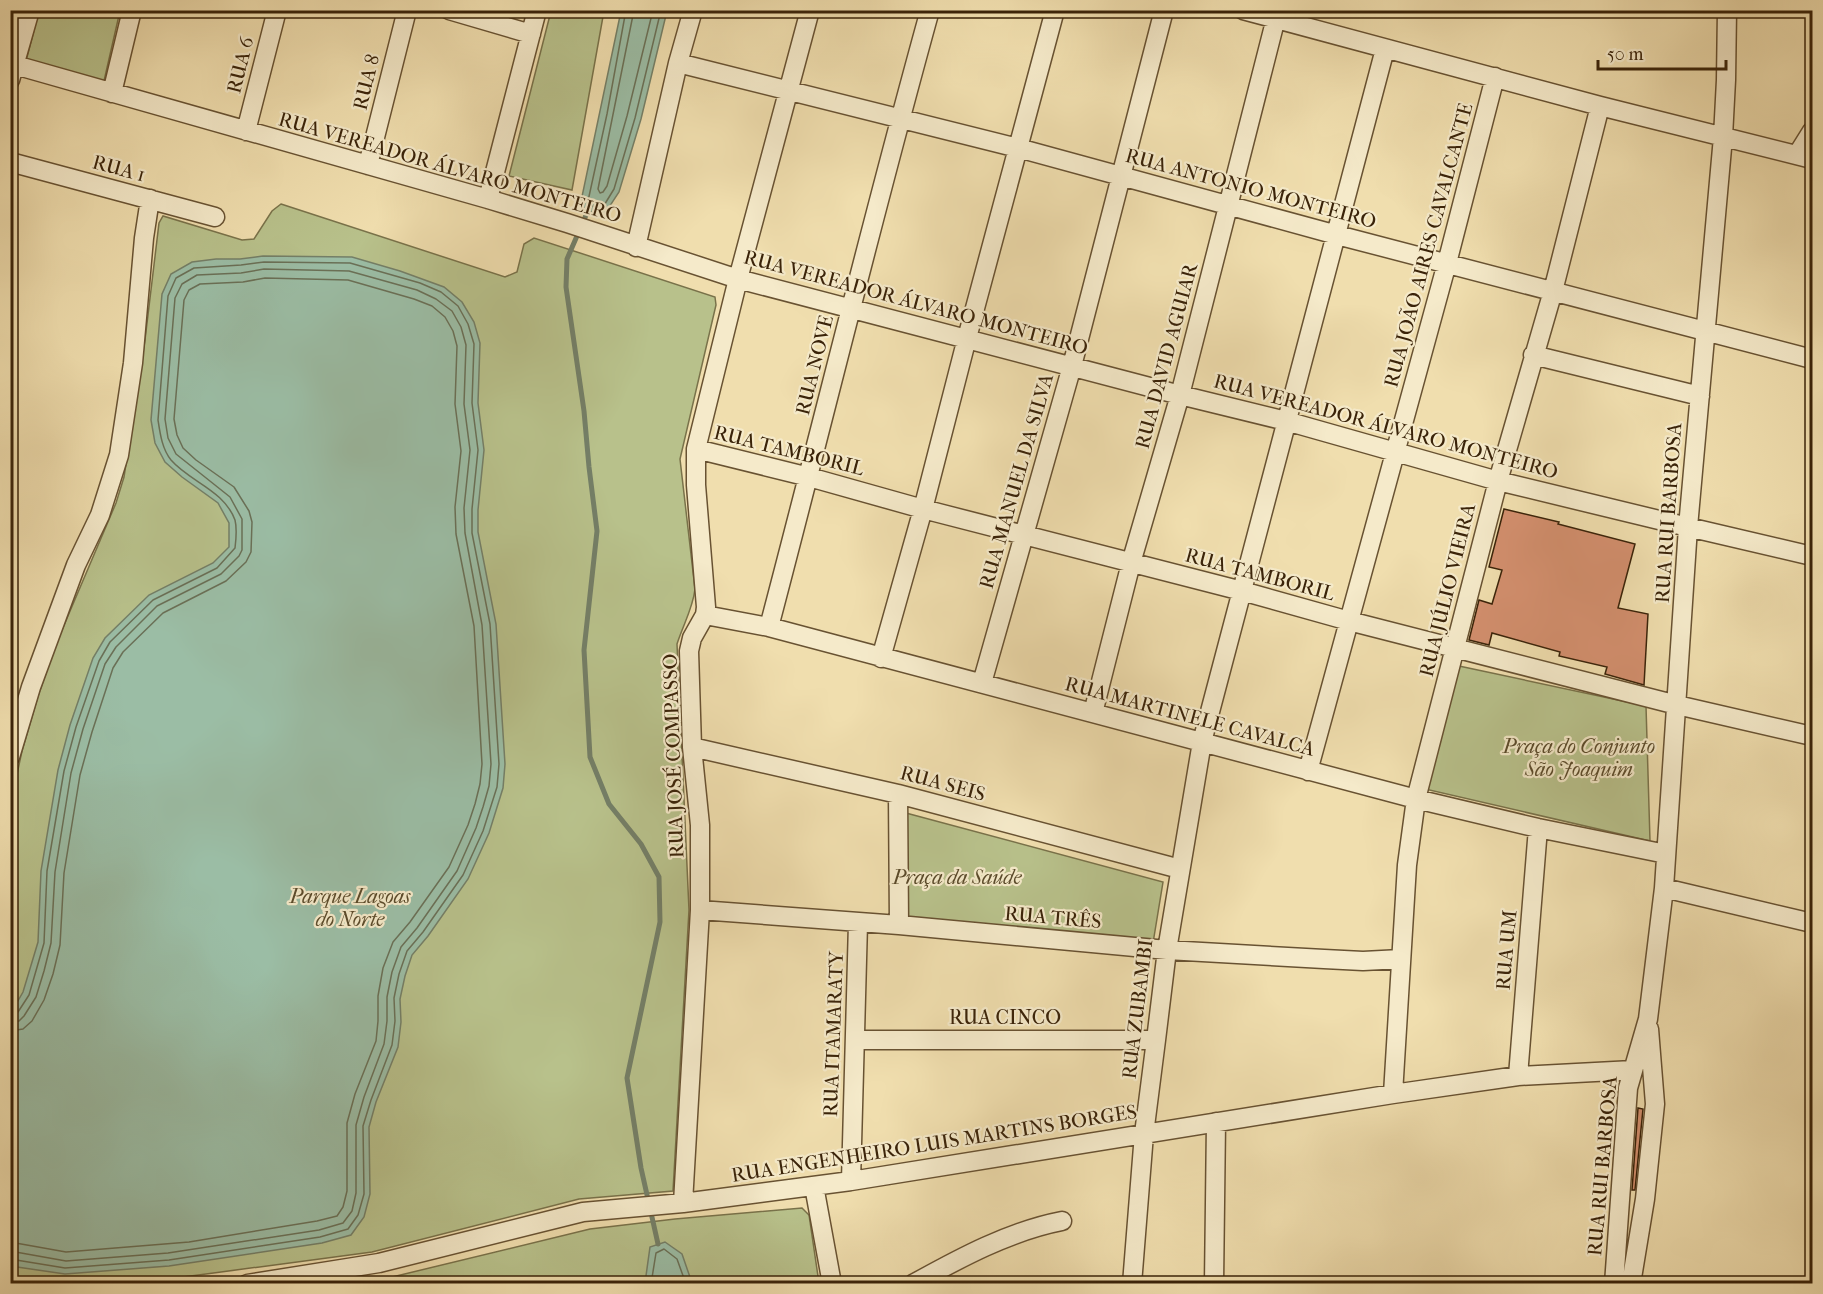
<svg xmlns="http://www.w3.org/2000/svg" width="1823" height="1294" font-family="'IM FELL French Canon',serif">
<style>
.green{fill:#b8c18b;stroke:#79724a;stroke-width:1.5}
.water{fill:#9bbda5;stroke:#747f67;stroke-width:1.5}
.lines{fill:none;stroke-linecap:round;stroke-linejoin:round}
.shore{stroke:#6a7057;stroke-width:1.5}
.stream{stroke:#747f67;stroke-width:5}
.building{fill:#d38f6e;stroke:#3a2309;stroke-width:1.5}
.minor-casing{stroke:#685232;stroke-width:21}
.minor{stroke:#f5eaca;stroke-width:18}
.labels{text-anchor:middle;stroke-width:4.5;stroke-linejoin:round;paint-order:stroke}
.street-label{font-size:20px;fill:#3a2309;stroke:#f5eaca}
.park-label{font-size:20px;font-style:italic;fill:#5a4a2a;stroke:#f5eaca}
</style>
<rect width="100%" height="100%" fill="#f0deae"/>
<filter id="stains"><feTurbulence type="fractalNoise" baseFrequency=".00333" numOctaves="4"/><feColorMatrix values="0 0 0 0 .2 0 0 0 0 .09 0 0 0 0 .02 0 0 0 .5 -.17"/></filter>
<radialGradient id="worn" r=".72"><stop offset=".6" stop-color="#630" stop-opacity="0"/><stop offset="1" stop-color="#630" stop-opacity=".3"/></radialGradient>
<path class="green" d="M39,11H120L104,81L26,61Z
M551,11H604L572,190L509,176Z
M281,204L505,277L517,272L524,244L534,238L715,297L716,305L680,459L695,589C693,608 683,625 677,644L689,910L673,1191L579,1199L372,1252L138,1283L11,1284V802L22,751L38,696L56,644L116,503L124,477L145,340L159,223L163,216L242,240L254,239L272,211Z
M1459,666L1646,706L1650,841L1425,789Z
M906,813L1163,882L1153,943L903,921Z
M802,1208L809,1215L819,1283L353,1284L384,1279L590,1229L675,1219Z"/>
<path class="water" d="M621,11H667L641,119L619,192L604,215L589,211L580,206Z
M263,256L352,257L400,271L444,287L462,302L474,322L480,343L478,403L484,450L478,510V532L496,624L505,764L503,788L489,833L468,879L428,936L412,955L405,976L400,999L401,1022L398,1047L376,1102L369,1127L370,1194L364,1217L351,1235L322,1243L169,1266L65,1274L17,1267L10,1264L11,1013L23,992L38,942L41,871L58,770L70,725L93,658L105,638L149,595L213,563L229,547V523L218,503L182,477L165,462L155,443L151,420L162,294L171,274L192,262L216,259H240Z
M665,1242L682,1254L692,1283H645L650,1247Z"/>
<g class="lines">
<path class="shore" d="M626,10L607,114L588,201C589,206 598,209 603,207L614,189L635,118L661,10
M634,10L598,189L600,193L603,192L607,186L627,116L653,10
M10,1015L18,1012L29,995L44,943L47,871L64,771L76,727L99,661L110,642L153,600L217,568L235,548C236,540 237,528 235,520C224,490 190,482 171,460C162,449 160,433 158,420L168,296L176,278L194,268L241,265L264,262L350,263L420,283L441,292L458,306L468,324L474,344L472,403L478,450L472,509V533L490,624L499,764L497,787L483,831L463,875L423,932L407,951L399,974L394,998L395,1021L392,1045L371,1100L363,1126L364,1194L358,1215L348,1229L320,1237L169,1260L65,1268L10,1259
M10,1022L19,1021L24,1016L36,997L44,971L51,943L55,872L71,773L83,729L105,664L116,647L157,606L221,574L239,556L242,550V519L230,497L176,454L168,438L165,419L175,298L182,284L197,275L241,273L264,269L349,271L417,290L436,299L452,311L461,327L466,345L464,404L470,450L464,508L465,533L482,625L491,764L489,786L483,807L476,828L457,871L417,928L401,947L392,972L387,997V1021L384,1044L364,1097L356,1125V1193L352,1211L343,1223L319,1230L168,1253L66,1261L10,1251
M10,1031L23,1029L32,1021L44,1000L53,974L60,945L64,873L80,775L92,732L113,668L123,652L163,613L226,581L246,562L251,552L252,522L249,511L234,487L196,460L183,448L177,435L174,419L184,300L189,290L200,284L243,282L265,278L348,280L414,299L432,306L445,317L453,331L457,346L455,404L461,451L455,507L456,534L474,626L482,764L480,784L475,804L468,825L449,867L410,922L393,942L383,968L378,996V1021L376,1041L355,1094L347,1123V1191L343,1207L337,1216L317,1221L189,1242L66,1252L10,1242
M651,1284L656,1253L664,1249L677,1259L686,1284"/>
<path class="stream" d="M590,206L567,259L566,287L584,411L589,467L597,531L584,650L590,757L609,804L641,844L659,877L660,922L627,1078L641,1168L658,1244"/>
</g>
<path class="building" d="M1504,509L1559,522L1558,524L1635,544L1618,608L1648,614L1644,685L1605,674L1607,667L1559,656L1560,652L1492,633L1489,645L1469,640L1479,600L1492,604L1502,570L1489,567Z
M1638,1108L1643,1109L1635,1190H1632Z"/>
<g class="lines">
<defs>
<path id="minor" d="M449,10L531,34
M1243,10L1600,106L1812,159
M678,63L1018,148L1337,235L1812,359
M15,65L488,199L567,223L738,279L1180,395L1286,421L1498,481L1688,527L1812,556
M10,80L30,10
M112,93L132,10
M246,131L277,10
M1797,155L1812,131
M10,162L215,217
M368,165L407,10
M488,199L537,10
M636,247L678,63L693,10
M1533,355L1700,396
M696,449L809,477L923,509L1242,591L1349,621L1677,705L1812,736
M705,615L769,627L1416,799L1538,828L1666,854
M769,627C823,422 873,215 930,10
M881,658L923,509L967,338L1055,10
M982,683L1072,366L1164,10
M1093,713L1131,563L1180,395L1278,10
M692,747L898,794L1180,869
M10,757L31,687L76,565L100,515L119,455L133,363L144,238L150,199
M1308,771L1447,263L1495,77
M898,794L899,925
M1664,888L1812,923
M700,910L899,925L1167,950L1324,959L1363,961L1401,959
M855,1040H1156
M1518,1076L1538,828
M1393,1094L1407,865L1416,799L1498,481L1553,291L1600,106
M851,1181L858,923
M814,1186L832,1284
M683,1203L700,910V825L692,747L689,651L692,638L705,615L706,607L696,485V449L738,279L810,10
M247,1284L379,1263L583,1212L683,1203L851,1181L1393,1094L1518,1076L1633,1070
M913,1284C960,1258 1010,1231 1062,1221
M1132,1284L1144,1134L1156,1040L1167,950L1202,742L1385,49
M1214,1284L1216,1122
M1614,1284L1628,1088L1648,1019L1664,888L1688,527L1723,137L1726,80L1727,10
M1631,1284L1645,1199L1655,1104L1649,1029"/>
</defs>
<use href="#minor" class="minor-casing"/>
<use href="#minor" class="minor"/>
</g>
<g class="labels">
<g class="street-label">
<text transform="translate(240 65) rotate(-76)" y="7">RUA 6</text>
<text transform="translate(366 82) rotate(-76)" y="7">RUA 8</text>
<text transform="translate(450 167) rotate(16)" y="7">RUA VEREADOR ÁLVARO MONTEIRO</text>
<text transform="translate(119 168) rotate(15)" y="7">RUA 1</text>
<text transform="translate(1251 188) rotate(15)" y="7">RUA ANTONIO MONTEIRO</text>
<text transform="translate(1428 245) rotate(-75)" y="7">RUA JOÃO AIRES CAVALCANTE</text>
<text transform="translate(916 302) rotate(15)" y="7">RUA VEREADOR ÁLVARO MONTEIRO</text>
<text transform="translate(1166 356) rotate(-75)" y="7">RUA DAVID AGUIAR</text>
<text transform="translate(814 365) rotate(-76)" y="7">RUA NOVE</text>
<text transform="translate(1386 426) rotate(15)" y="7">RUA VEREADOR ÁLVARO MONTEIRO</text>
<text transform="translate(789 450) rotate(14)" y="7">RUA TAMBORIL</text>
<text transform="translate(1016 481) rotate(-74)" y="7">RUA MANUEL DA SILVA</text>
<text transform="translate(1668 513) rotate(-86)" y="7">RUA RUI BARBOSA</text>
<text transform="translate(1260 574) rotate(15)" y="7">RUA TAMBORIL</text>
<text transform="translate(1447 590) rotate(-76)" y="7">RUA JÚLIO VIEIRA</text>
<text transform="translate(1190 716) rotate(15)" y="7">RUA MARTINELE CAVALCA</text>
<text transform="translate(673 756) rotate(-92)" y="7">RUA JOSÉ COMPASSO</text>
<text transform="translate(943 783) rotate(15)" y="7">RUA SEIS</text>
<text transform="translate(1053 917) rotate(5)" y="7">RUA TRÊS</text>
<text transform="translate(1506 950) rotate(-85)" y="7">RUA UM</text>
<text transform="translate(1137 1009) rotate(-83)" y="7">RUA ZUBAMBI</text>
<text x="1005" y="1024">RUA CINCO</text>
<text transform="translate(833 1034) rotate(-88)" y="7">RUA ITAMARATY</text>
<text transform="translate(934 1143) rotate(-9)" y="7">RUA ENGENHEIRO LUIS MARTINS BORGES</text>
<text transform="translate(1602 1166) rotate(-85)" y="7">RUA RUI BARBOSA</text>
</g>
<g class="park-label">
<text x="1579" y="753">Praça do Conjunto<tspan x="1579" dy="23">São Joaquim</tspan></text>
<text x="957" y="884">Praça da Saúde</text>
<text x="350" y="903">Parque Lagoas<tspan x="350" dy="23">do Norte</tspan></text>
</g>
</g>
<rect width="1823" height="1294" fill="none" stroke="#f0deae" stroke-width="36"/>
<rect x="12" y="12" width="1799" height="1270" fill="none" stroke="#3a2309" stroke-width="3"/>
<rect x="18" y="18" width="1787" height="1258" fill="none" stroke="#3a2309" stroke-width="1.5"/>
<path d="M1598 60v9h128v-9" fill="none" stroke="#3a2309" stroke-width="3"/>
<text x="1607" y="60" font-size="18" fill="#3a2309" stroke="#f5eaca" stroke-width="4.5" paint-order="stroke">50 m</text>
<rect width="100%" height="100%" filter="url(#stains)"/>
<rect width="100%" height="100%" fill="url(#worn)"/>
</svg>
